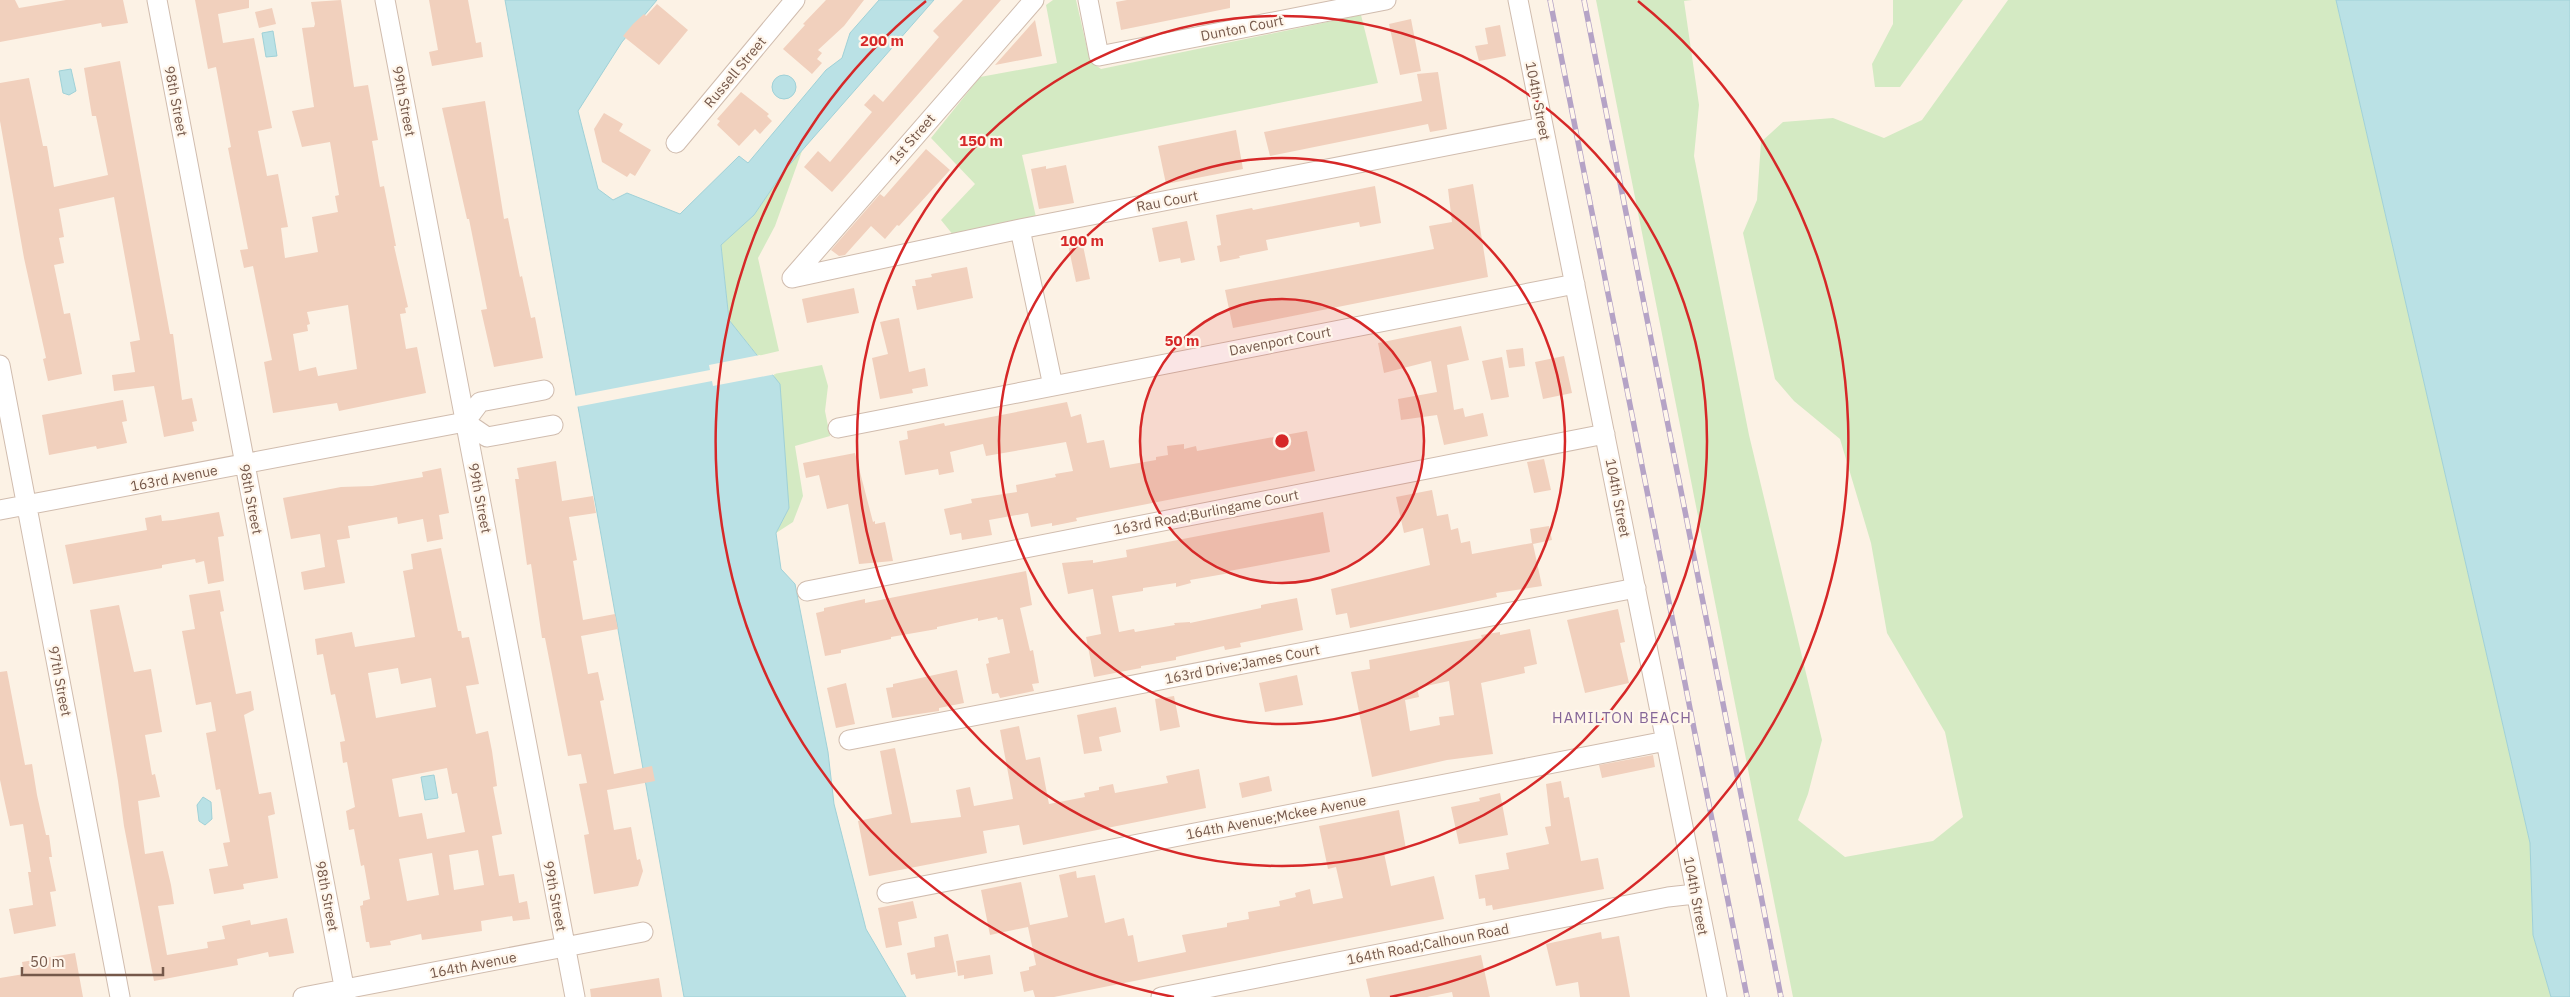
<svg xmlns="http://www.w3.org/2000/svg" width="2570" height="997" font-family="'IBM Plex Sans',sans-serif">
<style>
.green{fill:#d4eac3}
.water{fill:#bae1e5;stroke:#a0d1d7}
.pier{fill:#fcf2e5}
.building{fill:#f1d0bd;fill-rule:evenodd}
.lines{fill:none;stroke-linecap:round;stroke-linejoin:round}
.minor-casing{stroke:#d0bcae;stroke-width:21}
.minor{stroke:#fff;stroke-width:19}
.rail-casing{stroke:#b5a3c6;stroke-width:5.5}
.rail{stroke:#fff6eb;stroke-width:4;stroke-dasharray:11;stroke-linecap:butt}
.ring{fill:none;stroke:#d62828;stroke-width:2.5}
.labels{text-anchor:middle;stroke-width:4.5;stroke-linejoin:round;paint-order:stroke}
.street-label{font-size:14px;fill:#75584a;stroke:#fff6eb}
.neighbourhood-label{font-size:15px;letter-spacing:1px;fill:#856698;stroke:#fff6eb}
.centre{fill:#d62828;stroke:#fff6eb;stroke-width:2.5}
.ring-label{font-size:15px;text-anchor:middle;font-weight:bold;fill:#d62828;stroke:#fff6eb;stroke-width:4.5;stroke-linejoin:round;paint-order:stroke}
</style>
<rect width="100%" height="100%" fill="#fcf2e5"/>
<path class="green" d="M1053,0H1076L1090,61L1101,69L1361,15L1378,83L1022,155L1036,217L954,236L941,220L975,184L931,138L980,77L1057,63L1046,5Z
M1596,0H1692L1684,1L1699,105L1694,156L1749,435L1822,740L1808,794L1798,820L1845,857L1933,841L1963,817L1945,732L1887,633L1871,543L1840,439L1794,401L1775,379L1743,233L1757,200L1761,142L1783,122L1833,118L1884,138L1922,120L2008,0H2336L2530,843L2533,935L2551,997H1793Z
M1893,0H1963L1900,87H1875L1872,64L1893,24Z
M802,151L775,226L758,258L779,351L758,356L729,320L721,245L754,215L784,171Z
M822,365L828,386L825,411L830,436L795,446L803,496L793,522L776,533L789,508L774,374Z"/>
<path class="water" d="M505,0H657L622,42L578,111L598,189L613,200L627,193L680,214L739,156L748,163L826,70L842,58L850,33L879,0H934L784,171L754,215L721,245L729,320L780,384L789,508L776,533L781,569L795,584L828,752L834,804L866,929L906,997H684Z
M2336,0H2570V997H2551L2533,935L2530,843Z
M273,31L277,56L266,57L262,33Z
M71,69L76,91L69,95L63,93L59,71Z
M772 87a12 12 0 1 1 24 0a12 12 0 1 1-24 0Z
M434,775L438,798L425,800L421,777Z
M203,797L211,802L212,819L205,825L199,821L197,805Z"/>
<path class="pier" d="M760,355L776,374L713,386L712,381L576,407L574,396L710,370L709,365Z"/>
<path class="building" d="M0,0H15L19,8L66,0H123L128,23L102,27L101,23L0,42Z
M195,0H249V8L218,14L223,43L254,38L272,128L258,131L267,176L278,174L288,227L281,228L285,258L318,252L312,217L338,212L335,196L339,195L330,142L302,147L292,111L314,107L302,28L314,27L315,24L311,2L341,0L354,87L368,85L378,140L372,141L380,187L384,186L396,246H394L408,307L405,308L406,313L400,314L406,349L417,347L426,393L339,411L337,403L273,413L264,362L272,360L253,266L244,268L240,250L248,249L228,148L231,147L216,67L208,69ZM348,305L357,369L318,376L316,367L299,371L293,334L308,331L307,325L310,324L307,312Z
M429,0H468L476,43L481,42L483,57L432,66L429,52L438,50Z
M826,0H864L844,26L818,50L822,53L817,59L822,63L812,74L783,49L805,25L803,24Z
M963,0H1001L832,192L804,167L818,151L830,162L872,112L864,105L874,94L883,102L939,37L933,31Z
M1127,0H1230V8L1121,30L1116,2Z
M657,4L688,30L659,65L623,36L633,24L644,14L646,16Z
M272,8L276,24L259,28L255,12Z
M1411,19L1421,71L1400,75L1389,24Z
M1035,20L1042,56L995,65Z
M1500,25L1506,56L1479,61L1475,46L1488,44L1485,28Z
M120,61L170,334H173L182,400L192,398L197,421L192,422L194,431L164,437L154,386L114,391L112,375L135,372L130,342L140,340L114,197L59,209L64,237L59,238L64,263L54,265L64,314L70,313L82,374L48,381L43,359L46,358L24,258L0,121V83L29,78L43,146H47L54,187L108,175L96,116H92L84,68Z
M1438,72L1447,129L1430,132L1428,124L1270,156L1264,132L1422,101L1417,74Z
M741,92L769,114L767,116L772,121L760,134L755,129L739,146L717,125L720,121L717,119Z
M485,101L504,219L508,218L520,277L522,276L531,318L535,317L543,358L494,367L481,310L487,309L469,219H467L442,108Z
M604,113L623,124L619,131L651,150L635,176L630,173L627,177L602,162L594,129Z
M1236,130L1243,169L1166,184L1158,146Z
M926,149L950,170L899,226L897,225L885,239L871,226L845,255L839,256L831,250L880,194L884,197Z
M1066,165L1074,203L1039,209L1031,169L1046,166V169Z
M1473,184L1488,277L1233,328L1225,290L1434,249L1429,226L1452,222L1448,189Z
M1375,186L1381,223L1360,227L1359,222L1266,240L1268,250L1239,256L1240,258L1220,262L1217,246L1221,245L1216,215L1252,208L1253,210Z
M1187,221L1195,260L1181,263L1180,258L1159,262L1152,228Z
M1082,241L1090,279L1076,282L1068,245Z
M967,267L973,298L917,310L912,286H916L915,280L932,277L931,274Z
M854,288L859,313L807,323L802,299Z
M899,318L909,372L925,368L928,386L912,389L913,393L880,399L872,358L888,354L880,322Z
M1461,326L1469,360L1447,365L1454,410L1463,408L1465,417L1483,413L1488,436L1444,445L1437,415L1401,420L1398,399L1437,392L1431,361L1384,373L1378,343Z
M1523,348L1525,366L1509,368L1506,350Z
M1564,356L1572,393L1543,399L1535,362Z
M1502,357L1509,397L1491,400L1482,361Z
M123,400L127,421L122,422L127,443L97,449L96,446L49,455L42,415Z
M1067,402L1071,417L1081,414L1087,443L1104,440L1110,468L1156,460V457L1168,455L1167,446L1184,444V449L1196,446L1197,451L1307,431L1315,471L1076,518L1077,521L1052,526V523L1031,527L1028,513L989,520L992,535L962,540L961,533L950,535L944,509L972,503L971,499L1017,492L1016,485L1056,477L1055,474L1073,471L1066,442L986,456L983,444L950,452L954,472L939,475L938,469L905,475L899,441L908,439L907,431L944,423L945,426Z
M855,453L873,522L875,521V524L885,522L893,561L859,564L848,504L827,509L819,475L806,478L803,463Z
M1544,459L1551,490L1534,493L1527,462Z
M556,461L562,501L593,496L596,513L569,517L577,560L573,561L583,620L615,614L618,629L581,636L588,674L598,672L604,700L600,701L614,774L652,766L655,781L607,790L614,830L631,827L637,860L640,859L643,871L638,886L594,894L584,835L589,834L579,784L587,783L581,754L568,756L545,638H542L531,564L527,565L515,479H519L517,468Z
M441,468L449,513L439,515L443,539L427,542L423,519L398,524L397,517L348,526L350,538L337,540L345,583L304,590L301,572L325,567L320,534L291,539L283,498L341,487L372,486L423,477L422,472Z
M1432,490L1437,516L1448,514L1451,530L1458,528L1461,543L1470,541L1472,554L1532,543L1530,529L1549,526L1552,540L1533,544L1542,586L1496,593L1497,597L1350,628L1347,613L1336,615L1331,589L1430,565L1423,528L1404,533L1396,497Z
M219,512L224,536L218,537L224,581L208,584L204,561L196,563L195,559L162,565V568L73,584L65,545L147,530L145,518L161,515L162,521L173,520Z
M1323,512L1330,552L1229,571L1230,573L1190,580L1191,583L1176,587V583L1143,588V591L1112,596L1119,632L1134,629L1135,632L1175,625L1174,623L1190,622V623L1261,608V605L1297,598L1303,630L1240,643L1241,647L1225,650L1224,646L1176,657V660L1141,666V668L1094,677L1086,637L1101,634L1093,589L1068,594L1062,563L1093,560V563L1127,557L1126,550Z
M441,548L458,631H461L462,638L469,637L479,684L466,686L476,734L488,731L492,751L497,786L493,787L502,834L492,836L499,876L514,874L519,903L527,901L530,919L513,921L512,916L481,921L482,931L422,940L421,934L390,941L391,945L370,948L369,942H366L360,906L363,905V901L370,899L364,865L361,866L354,829L349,830L346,811L355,807L347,762L343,763L340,742L345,741L335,694L331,695L323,654L317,655L315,639L352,632L355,647L415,637L403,571L413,569L411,554ZM398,668L401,684L431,678L436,707L376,718L368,673ZM447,768L452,794L457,793L465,832L427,839L422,813L399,817L392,779ZM478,850L484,885L454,890L449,855ZM432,853L439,895L407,901L399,859Z
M1026,571L1032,605L1020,608L1030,651L1033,650L1039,683L1032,684L1034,691L1000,698L998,693L992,694L986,664L989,663L988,658L1010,653L1003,619L998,620L997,617L978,621V618L937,627V629L891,637V639L841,650V653L825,656L816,613L824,611V608L865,599V603Z
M220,590L224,611L220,612L236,694L251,691L254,710L244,715L259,794L271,792L275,814L268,816L278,878L243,884L244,889L214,894L209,869L228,866L223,843L230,842L220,789L216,790L206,733L216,731L211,702L196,705L182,631L195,629L189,595Z
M119,605L134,672L151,669L162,732L145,735L152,775L155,774L160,797L138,801L145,854L163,851L171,885L174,904L158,906L167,955L208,948L207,942L225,939L222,926L250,920L251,925L287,918L294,953L269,957L268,952L237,959L238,965L154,981L124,826L118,781L90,610Z
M1618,609L1625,642L1620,643L1629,683L1585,693L1567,620Z
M1530,629L1537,664L1524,667L1525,673L1481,683L1493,754L1447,760L1372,777L1351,672L1370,669L1369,660L1482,638L1481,635L1500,632V635ZM1449,681L1454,715L1439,717L1440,725L1410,731L1405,700L1419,697L1417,688Z
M957,670L964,703L939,708V711L892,718L886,688L893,687V684Z
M7,671L25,765L32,764L37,795L46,835H49L52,857H49L56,891L50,892L56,926L14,934L9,909L33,905L28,872H31L23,824L10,826L0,780V672Z
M1297,675L1303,705L1265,712L1259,683Z
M846,683L855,724L836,728L827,688Z
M1174,696L1180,727L1160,731L1155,699Z
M1116,707L1121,732L1099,737L1102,751L1084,754L1077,715Z
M1019,726L1026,760L1040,757L1049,804L1085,797L1084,793L1099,790V787L1113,784L1115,793L1168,783L1166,776L1199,769L1206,808L1023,845L1019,825L983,831L987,853L869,876L858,821L892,814L880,751L895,748L911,823L961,817L956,790L970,787L974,806L1013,799L1000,730Z
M1653,755L1655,767L1602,778L1599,765Z
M1269,776L1272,791L1242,798L1239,783Z
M1561,781L1564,798L1569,797L1581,861L1598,858L1604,889L1493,910L1492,905L1486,906L1485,898L1479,899L1475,875L1509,869L1506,853L1549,844L1545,827L1551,826L1546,784Z
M1500,793L1508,835L1459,844L1451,807L1480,801L1479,798Z
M1399,810L1406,849L1384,853L1391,886L1434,876L1444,919L1054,997H1035L1033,990L1024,992L1020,972L1029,970V967L1036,965L1028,927L990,935L981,890L1021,882L1030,925L1068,917L1059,875L1076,871L1077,878L1095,875L1105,923L1124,918L1128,936L1133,935L1138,962L1186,952L1182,935L1227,927V923L1249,919L1248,912L1280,906L1279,901L1296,897L1295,893L1310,889L1313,904L1343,898L1336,867L1328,869L1319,826Z
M913,901L917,918L898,922L902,945L886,948L878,908Z
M1601,932L1602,939L1619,936L1630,997H1580L1578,982L1556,986L1546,944Z
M948,934L956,972L916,979L915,974L911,975L907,953L935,947L934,937Z
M75,953L83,997H0V978L24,974L22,962Z
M990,955L993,974L964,979V975L958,976L956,961Z
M1481,955L1490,997H1453L1452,992L1427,997H1370L1366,979Z
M659,978L662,997H591L590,989Z"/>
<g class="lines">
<defs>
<path id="minor" d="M157,0L346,997
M385,0L575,997
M1088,0L1099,56L1386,0
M1518,0L1717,997
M676,143L795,0
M1020,229L1053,386
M792,278L1020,229L1543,127
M792,278L1034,0
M0,365L120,997
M465,422L487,437L553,425
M838,428L1575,284
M0,510L465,422L480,402L544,390
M807,591L1605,434
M849,740L1636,588
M887,893L1666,741
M303,997L643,932
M1161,997L1668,897L1695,894"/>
</defs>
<use href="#minor" class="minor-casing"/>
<use href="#minor" class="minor"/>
<defs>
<path id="rail" d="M1550,0L1747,997
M1584,0L1781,997"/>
</defs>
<use href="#rail" class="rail-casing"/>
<use href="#rail" class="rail"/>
</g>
<circle cx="1282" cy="441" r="142" fill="#d62828" fill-opacity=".12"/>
<g class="ring">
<circle cx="1282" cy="441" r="142"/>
<circle cx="1282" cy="441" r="283"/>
<circle cx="1282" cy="441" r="425"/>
<path d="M1174 997A566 566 0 0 1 926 1M1638 1A566 566 0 0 1 1390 997"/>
</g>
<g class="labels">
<g class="street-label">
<text transform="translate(1242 28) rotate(-11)" y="5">Dunton Court</text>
<text transform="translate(735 72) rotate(-50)" y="5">Russell Street</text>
<text transform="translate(176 101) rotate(79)" y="5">98th Street</text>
<text transform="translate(404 101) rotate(79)" y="5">99th Street</text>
<text transform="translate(1538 101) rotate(79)" y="5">104th Street</text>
<text transform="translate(912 139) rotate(-49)" y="5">1st Street</text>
<text transform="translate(1167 201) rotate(-11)" y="5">Rau Court</text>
<text transform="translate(1280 341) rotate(-11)" y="5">Davenport Court</text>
<text transform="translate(174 478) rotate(-11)" y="5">163rd Avenue</text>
<text transform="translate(480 498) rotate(79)" y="5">99th Street</text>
<text transform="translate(1618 498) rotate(79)" y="5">104th Street</text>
<text transform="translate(251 499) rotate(79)" y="5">98th Street</text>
<text transform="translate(1206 512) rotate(-11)" y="5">163rd Road;Burlingame Court</text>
<text transform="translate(1242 664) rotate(-11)" y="5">163rd Drive;James Court</text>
<text transform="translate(60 681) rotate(79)" y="5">97th Street</text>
<text transform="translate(1276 817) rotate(-11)" y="5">164th Avenue;Mckee Avenue</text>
<text transform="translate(327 896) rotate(79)" y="5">98th Street</text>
<text transform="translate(555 896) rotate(79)" y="5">99th Street</text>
<text transform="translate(1696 896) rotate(79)" y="5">104th Street</text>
<text transform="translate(1428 944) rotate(-11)" y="5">164th Road;Calhoun Road</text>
<text transform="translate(473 965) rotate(-11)" y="5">164th Avenue</text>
</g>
<g class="neighbourhood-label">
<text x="1622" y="723">HAMILTON BEACH</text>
</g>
</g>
<circle cx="1282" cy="441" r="8" class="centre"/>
<g class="ring-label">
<text x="882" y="46">200 m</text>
<text x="981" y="146">150 m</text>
<text x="1082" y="246">100 m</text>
<text x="1182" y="346">50 m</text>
</g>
<path d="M22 967v8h141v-8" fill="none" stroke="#75584a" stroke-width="2.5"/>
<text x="30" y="967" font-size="15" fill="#75584a" stroke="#fff6eb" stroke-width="4" paint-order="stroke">50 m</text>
</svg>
